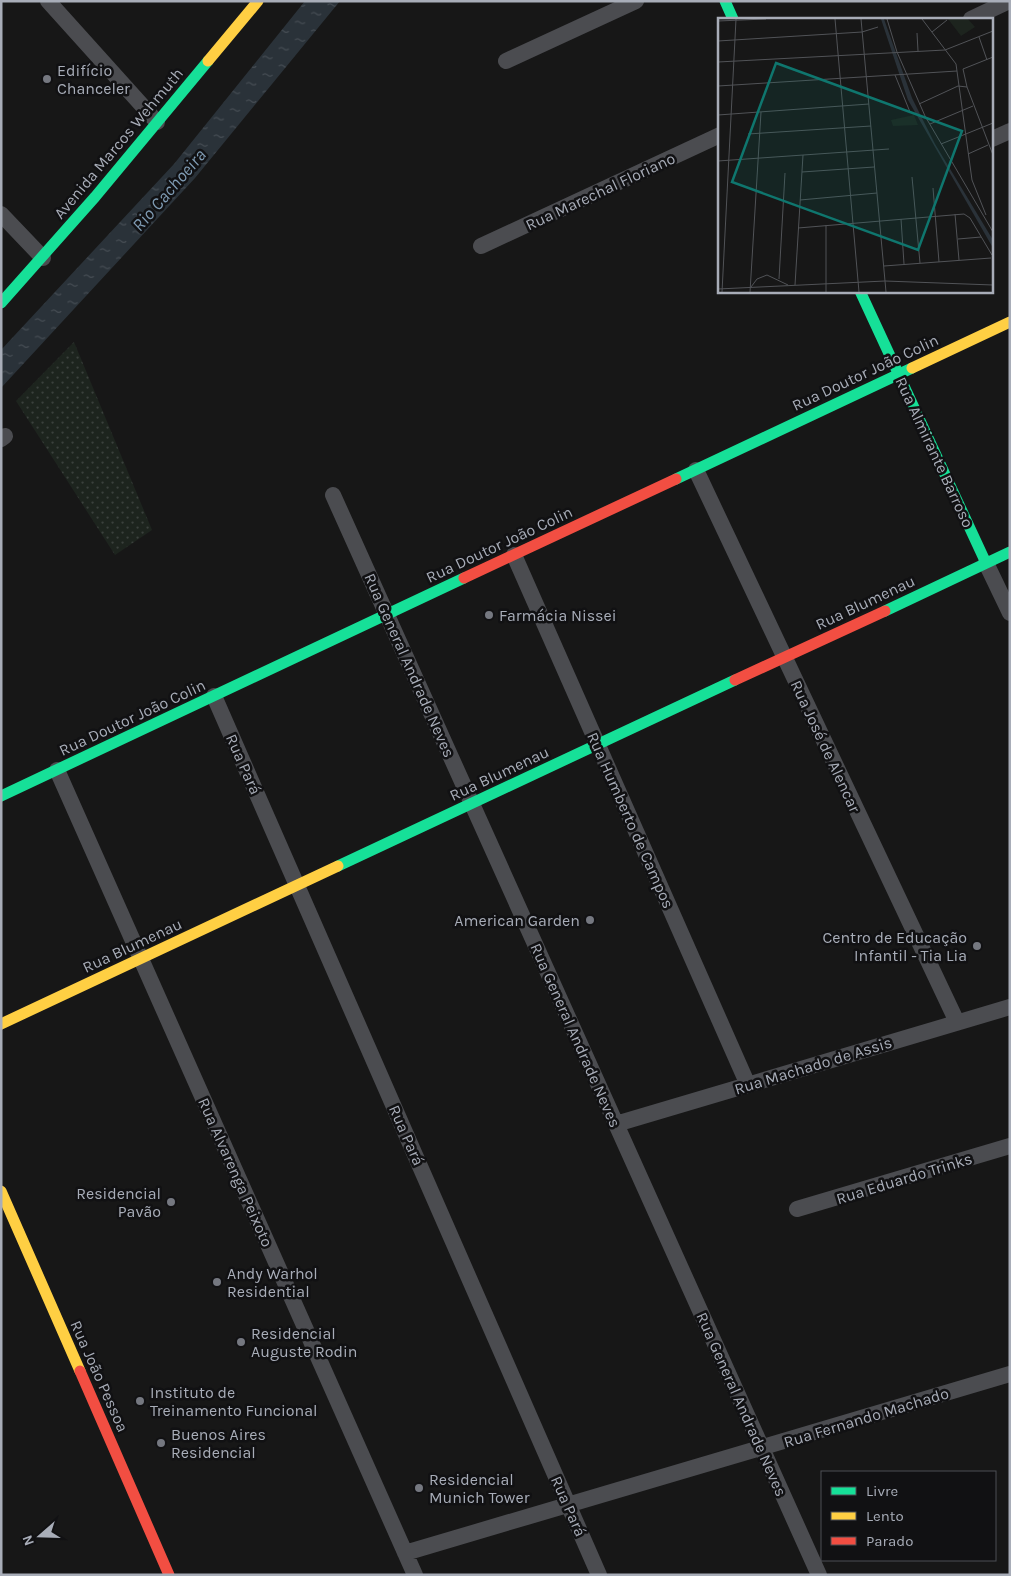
<svg xmlns="http://www.w3.org/2000/svg" width="1011" height="1576" font-family="Karla,sans-serif">
<style>
.grass{fill:url(#grass-dots)}
.water{fill:url(#water-ripples)}
.lines{fill:none;stroke-linecap:round;stroke-linejoin:round}
.street{stroke:#4b4c50;stroke-width:16}
.fast{stroke:#16e098;stroke-width:11}
.slow{stroke:#ffcf43;stroke-width:11}
.jam{stroke:#f24e42;stroke-width:11}
.poi-dot{fill:#757880;stroke:#111113;stroke-width:2}
.labels{text-anchor:middle;stroke-width:5;stroke-linejoin:round;paint-order:stroke}
.poi-label{font-size:16px;fill:#a8adb8;stroke:#111113;text-anchor:start}
.street-label{font-size:16px;fill:#a8adb8;stroke:#111113}
.water-label{font-size:18px;font-style:italic;fill:#7f9bb3;stroke:#111113}
.inset-road{fill:none;stroke:#515357;stroke-width:1}
.view{fill:#0f766e;fill-opacity:0.15;stroke:#0f766e;stroke-width:2.5}
.inset-edge{fill:none;stroke:#a8adb8;stroke-width:2.5}
</style>
<defs>
<pattern id="grass-dots" width="8" height="8" patternUnits="userSpaceOnUse" patternTransform="scale(1.25)"><rect width="8" height="8" fill="#1d241e"/><path d="M2 2h.1M6 6h.1" fill="none" stroke="#3b413d" stroke-width="1.8" stroke-linecap="round"/></pattern>
<pattern id="water-ripples" width="26" height="14" patternUnits="userSpaceOnUse" patternTransform="scale(1.25)"><rect width="26" height="14" fill="#2a3239"/><path d="M2 4q2-2 4 0t4 0M15 11q2-2 4 0t4 0" fill="none" stroke="#464d54"/></pattern>
</defs>
<rect width="100%" height="100%" fill="#171717"/>
<path class="grass" d="M74,342L152,530L115,555L16,401Z"/>
<path class="water" d="M305,1H340L195,178L1,388V350L174,164Z"/>
<g class="lines">
<path class="street" d="M48,1L157,122
M971,19L1009,1
M506,61L636,1
M992,139L1010,131
M1,214L43,258
M481,246L720,135
M1,439L5,436
M696,470L957,1022
M333,495L819,1575
M514,555L748,1085
M986,563L1010,613
M214,696L599,1575
M57,770L415,1575
M616,1124L1010,1007
M797,1209L1010,1146
M405,1553L1010,1374"/>
<path class="fast" d="M725,1L733,19
M860,291L986,563
M1,303L95,197L208,61
M676,479L912,368
M885,611L1010,552
M1,796L464,578
M338,866L735,680"/>
<path class="slow" d="M208,61L258,1
M912,368L1010,322
M1,1024L338,866
M1,1191L80,1371"/>
<path class="jam" d="M464,578L676,479
M735,680L885,611
M80,1371L169,1575"/>
</g>
<g class="poi-dot">
<circle cx="47" cy="79" r="5"/>
<circle cx="489" cy="615" r="5"/>
<circle cx="590" cy="920" r="5"/>
<circle cx="977" cy="946" r="5"/>
<circle cx="171" cy="1202" r="5"/>
<circle cx="217" cy="1282" r="5"/>
<circle cx="241" cy="1342" r="5"/>
<circle cx="140" cy="1401" r="5"/>
<circle cx="161" cy="1443" r="5"/>
<circle cx="419" cy="1488" r="5"/>
</g>
<g class="labels">
<g class="poi-label">
<text x="57" y="76">Edifício<tspan x="57" dy="18">Chanceler</tspan></text>
<text x="499" y="621">Farmácia Nissei</text>
<text x="580" y="926" text-anchor="end">American Garden</text>
<text x="967" y="943" text-anchor="end">Centro de Educação<tspan x="967" dy="18">Infantil - Tia Lia</tspan></text>
<text x="161" y="1199" text-anchor="end">Residencial<tspan x="161" dy="18">Pavão</tspan></text>
<text x="227" y="1279">Andy Warhol<tspan x="227" dy="18">Residential</tspan></text>
<text x="251" y="1339">Residencial<tspan x="251" dy="18">Auguste Rodin</tspan></text>
<text x="150" y="1398">Instituto de<tspan x="150" dy="18">Treinamento Funcional</tspan></text>
<text x="171" y="1440">Buenos Aires<tspan x="171" dy="18">Residencial</tspan></text>
<text x="429" y="1485">Residencial<tspan x="429" dy="18">Munich Tower</tspan></text>
</g>
<g class="street-label">
<text transform="translate(118 143) rotate(-50)" y="6">Avenida Marcos Wehmuth</text>
<text transform="translate(600 191) rotate(-25)" y="6">Rua Marechal Floriano</text>
<text transform="translate(865 372) rotate(-25)" y="6">Rua Doutor João Colin</text>
<text transform="translate(935 452) rotate(65)" y="6">Rua Almirante Barroso</text>
<text transform="translate(499 544) rotate(-25)" y="6">Rua Doutor João Colin</text>
<text transform="translate(865 602) rotate(-25)" y="6">Rua Blumenau</text>
<text transform="translate(410 665) rotate(66)" y="6">Rua General Andrade Neves</text>
<text transform="translate(132 717) rotate(-25)" y="6">Rua Doutor João Colin</text>
<text transform="translate(826 746) rotate(65)" y="6">Rua José de Alencar</text>
<text transform="translate(244 764) rotate(66)" y="6">Rua Pará</text>
<text transform="translate(499 773) rotate(-25)" y="6">Rua Blumenau</text>
<text transform="translate(631 820) rotate(66)" y="6">Rua Humberto de Campos</text>
<text transform="translate(132 945) rotate(-25)" y="6">Rua Blumenau</text>
<text transform="translate(576 1035) rotate(66)" y="6">Rua General Andrade Neves</text>
<text transform="translate(813 1065) rotate(-17)" y="6">Rua Machado de Assis</text>
<text transform="translate(407 1135) rotate(66)" y="6">Rua Pará</text>
<text transform="translate(236 1172) rotate(66)" y="6">Rua Alvarenga Peixoto</text>
<text transform="translate(904 1178) rotate(-17)" y="6">Rua Eduardo Trinks</text>
<text transform="translate(100 1376) rotate(66)" y="6">Rua João Pessoa</text>
<text transform="translate(742 1404) rotate(66)" y="6">Rua General Andrade Neves</text>
<text transform="translate(866 1417) rotate(-17)" y="6">Rua Fernando Machado</text>
<text transform="translate(569 1506) rotate(66)" y="6">Rua Pará</text>
</g>
<g class="water-label">
<text transform="translate(169 190) rotate(-49)" y="6">Rio Cachoeira</text>
</g>
</g>
<g transform="translate(718 18)">
<rect width="275" height="275" fill="#171717"/>
<path d="M196,97L200,107L175,108L173,102Z" fill="#1d241e"/>
<path d="M230,1H250L257,9L243,18Z" fill="#1d241e"/>
<path d="M163,1H166L194,80L217,126L275,222V230L190,82Z" fill="#2a3239"/>
<path class="inset-road" d="M117,1L141,274M143,1L168,274M169,1L179,34L207,98L275,214M204,1L238,46L254,162L268,197M0,3L48,1M214,14L229,2M199,15L200,33M261,19L269,42M0,23L144,14L160,9M0,44L227,32L275,13M245,51L275,39M245,51L249,69M177,57L192,94M0,68L239,53M240,68L249,69L275,137M201,86L240,68M0,97L151,86M212,106L255,88M30,116L153,108M223,126L275,105M250,136L270,127M0,143L171,131M84,154L156,149M194,159L202,245M215,170L221,244M82,182L159,175M237,196L241,242M183,201L186,246M80,210L246,196L252,200L274,237M240,221L263,219M166,248L273,240M61,261L67,155M167,263L275,267M77,267L85,137M33,269L39,261L49,257L70,267M0,271L167,263M4,274L18,1M32,274L43,94M108,274V207"/>
<path class="view" d="M58,45L244,113L200,232L14,164Z"/>
<rect width="275" height="275" class="inset-edge"/>
</g>
<rect width="1011" height="1576" fill="none" stroke="#a8adb8" stroke-width="5"/>
<rect x="821" y="1471" width="175" height="90" fill="#111113" stroke="#4d4f55"/>
<rect x="831" y="1487" width="25" height="8" fill="#16e098" stroke="#4d4f55"/>
<text x="866" y="1496" font-size="15" fill="#a8adb8">Livre</text>
<rect x="831" y="1512" width="25" height="8" fill="#ffcf43" stroke="#4d4f55"/>
<text x="866" y="1521" font-size="15" fill="#a8adb8">Lento</text>
<rect x="831" y="1537" width="25" height="8" fill="#f24e42" stroke="#4d4f55"/>
<text x="866" y="1546" font-size="15" fill="#a8adb8">Parado</text>
<g transform="translate(40 1536) rotate(250)" stroke="#111113" stroke-width="4" paint-order="stroke">
<path d="M0-4L9 19L0 12L-9 19Z" fill="#a8adb8"/>
<text y="-8" font-size="14" font-weight="bold" text-anchor="middle" fill="#a8adb8">N</text>
</g>
</svg>
